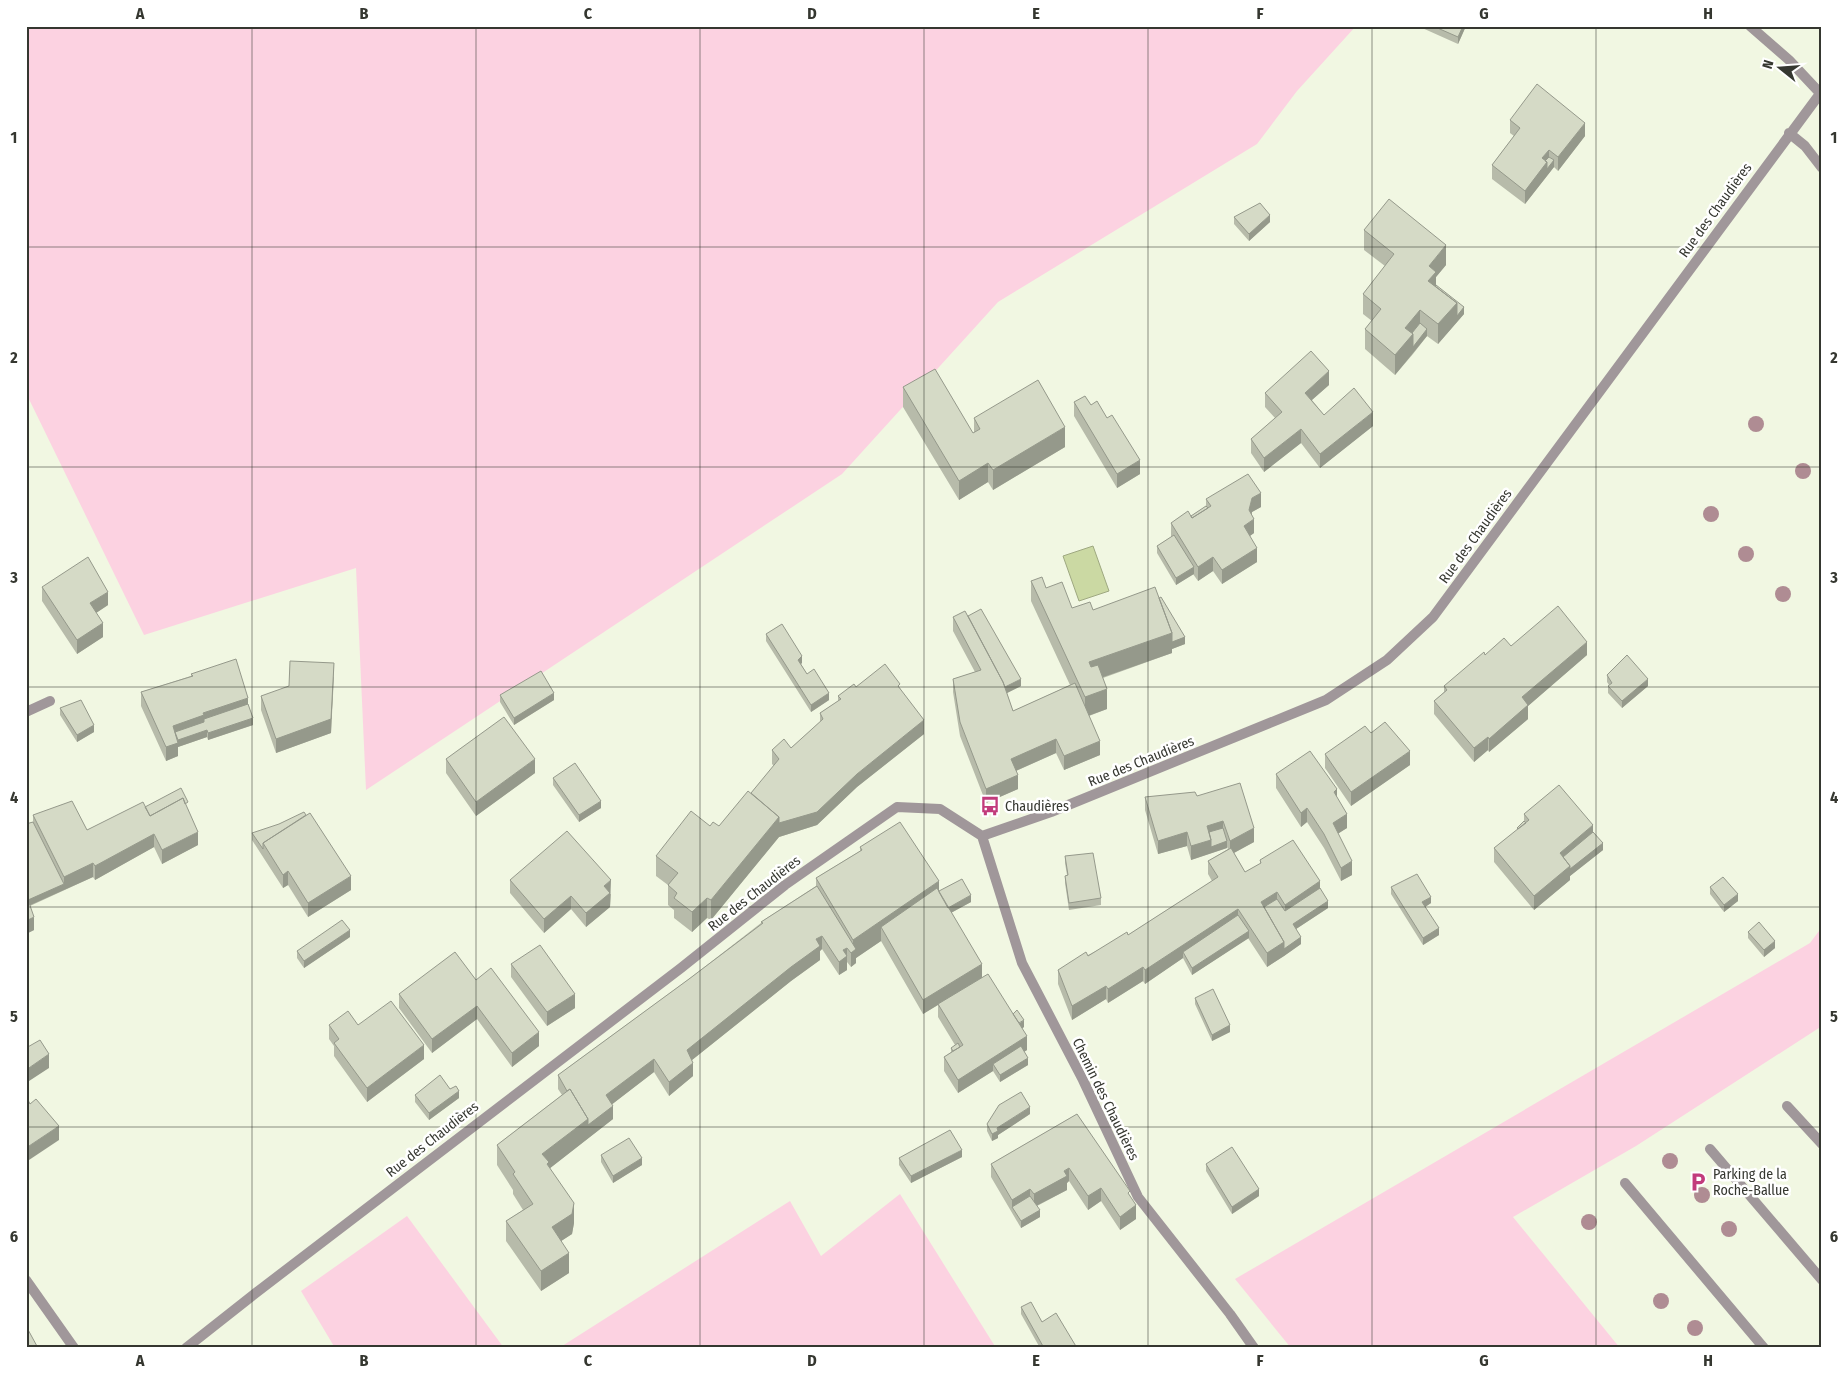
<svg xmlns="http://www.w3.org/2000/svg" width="1848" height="1374" font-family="'Fira Sans Condensed',sans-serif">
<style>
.green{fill:#fcd2e1}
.water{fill:#cbd9a3;stroke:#9ea880}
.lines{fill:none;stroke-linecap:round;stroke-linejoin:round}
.service{stroke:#a0979a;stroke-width:10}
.minor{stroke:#a0979a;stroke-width:10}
.tree{fill:#af8c93}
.wall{fill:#b7bbaa}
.shaded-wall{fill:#95998b}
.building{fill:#d5dac6;stroke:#95998b}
.grid{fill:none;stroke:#353730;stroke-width:1;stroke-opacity:0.55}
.labels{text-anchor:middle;stroke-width:5;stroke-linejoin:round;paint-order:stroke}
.street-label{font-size:14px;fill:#353730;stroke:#fff}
.poi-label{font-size:14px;fill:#353730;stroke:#fff;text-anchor:start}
.neatline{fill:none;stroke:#353730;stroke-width:2}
.grid-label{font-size:16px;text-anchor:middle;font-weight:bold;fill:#353730}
</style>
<rect width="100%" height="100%" fill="#f1f7e2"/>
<path class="green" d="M26,26H1356L1297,91L1257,144L998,302L842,474L366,790L356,568L144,635L26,393Z
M1822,927V1026L1636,1146L1513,1217L1620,1348H1291L1235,1279L1810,943Z
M900,1194L996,1348H559L790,1201L821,1256Z
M407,1216L504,1348H335L301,1291Z"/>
<path class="water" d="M1093,546L1109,591L1079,601L1063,556Z"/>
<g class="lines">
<path class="service" d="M1787,1106L1822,1144
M1710,1149L1822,1280
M1625,1183L1764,1348"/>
<path class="minor" d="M1750,26L1789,60L1819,92
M1789,133L1805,146L1822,168
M26,712L50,701
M982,836L1051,812L1326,700L1387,660L1433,617L1822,91
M982,836L1022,963L1083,1080L1138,1197L1230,1314L1254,1348
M26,1280L74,1348
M186,1348L257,1292L681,968L785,885L897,807L940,809L982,836"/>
</g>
<g class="tree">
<circle cx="1756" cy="424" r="8"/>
<circle cx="1803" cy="471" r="8"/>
<circle cx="1711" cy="514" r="8"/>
<circle cx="1746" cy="554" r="8"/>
<circle cx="1783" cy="594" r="8"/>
<circle cx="1670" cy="1161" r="8"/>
<circle cx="1702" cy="1195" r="8"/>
<circle cx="1589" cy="1222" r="8"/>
<circle cx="1729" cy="1229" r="8"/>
<circle cx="1661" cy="1301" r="8"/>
<circle cx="1695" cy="1328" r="8"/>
</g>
<path class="wall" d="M1420,26H1466L1458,44L1420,27Z
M1510,120L1585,136L1558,171L1554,167L1525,204L1492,179V165L1514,136L1510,133Z
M1234,217L1270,222L1249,241L1234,224Z
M1364,230L1446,265L1436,277V285L1464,314L1438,344L1427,336L1413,354L1395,375L1365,349V329L1372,321L1363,314V294L1385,266L1364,250Z
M1329,385L1312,400L1324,415L1373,426L1320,468L1301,443L1264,472L1251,453V439L1275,418L1265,407V393Z
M903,387L973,433H974V418L1065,447L993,490L988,482L959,500L903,407Z
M1074,402L1140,474L1117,488L1074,416Z
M1206,499L1261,507L1252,512V515L1254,533L1250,536L1257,562L1222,584L1213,571L1198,581L1193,574L1176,585L1157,553V546L1171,537V523L1191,516L1206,506Z
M1031,581L1046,588L1072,608L1093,610L1159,598L1185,644L1172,649V653L1103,678L1107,709L1089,716L1100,755L1064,770L1056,753L1016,771L1018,789L986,803L960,736L953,692V679L975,672L953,631V617L968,616L1021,686L1007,693L1013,711L1070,685L1031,601Z
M42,587L108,605L96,613L103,637L77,654L42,601Z
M766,634L802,663L801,664L807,674L829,700L811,712L766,641Z
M1511,646L1587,655L1528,706V719L1489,752L1488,750L1474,762L1434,714V701L1444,692V686Z
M191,674L248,704L253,725L208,740L207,737L178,747V756L166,761L141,706V692L191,676Z
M1607,675L1648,686L1622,708L1608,693V686L1609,685L1607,682Z
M334,677L331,733L276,753L261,710V696Z
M856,687L900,688L924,734L857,787L817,825L779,837L711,920L707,918L692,932L674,918V910L668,905V885L656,876V856L710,826H719L751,793L774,766L772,764V750L791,748L820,722V713L838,701V696Z
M500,695L554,700L514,725L500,702Z
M60,708L94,732L77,742L60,715Z
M1371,733L1410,765L1351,806L1325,768V754Z
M446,759L535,773L476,816L446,773Z
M1276,774L1337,797L1347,828L1338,833L1352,875L1341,881L1324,848L1307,822L1301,827L1276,788Z
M553,778L601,808L579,822L553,785Z
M1197,796L1254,842L1234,853L1245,872L1260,864V860L1320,888L1328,908L1296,929L1301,944L1284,956L1267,967L1248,938L1192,975L1183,958L1145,984L1143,981L1108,1003L1106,999L1072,1020L1058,984V970L1128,935L1212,881L1208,874V861L1228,849L1227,847V848L1191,860L1187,846L1158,854L1145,810V797Z
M145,807L188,809L198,845L162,864L154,847L95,880L93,877L30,906L34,930L26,934V824L33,822V815L87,830Z
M1524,814L1593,832L1603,850L1570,876V880L1534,910L1494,862V848L1517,830V828L1524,821Z
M252,833L351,890L308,917L288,885L283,888L252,840Z
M860,847L939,891L971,902L951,913L982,977L1024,1027L1022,1028L1027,1050L1024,1052L1028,1065L1000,1082L993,1071L958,1093L944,1071V1057L951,1052V1048L955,1045L938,1017V1005L923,1014L881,941L856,958V963L851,967L847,962V970L839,975L822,949L820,951V960L791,981L692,1060L693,1076L669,1096L654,1072L612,1104L613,1119L550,1168L574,1223L572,1234L561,1241L569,1273L541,1291L506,1241V1221L523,1210L513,1194V1190L497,1165V1145L562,1095L558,1089V1075L689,979L761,923V922L816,886V878L860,851Z
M1065,856L1101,898V905L1069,910L1065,883V876L1067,875L1065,863Z
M510,880L611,894L610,907L586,927L571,909L544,933L510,893Z
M1391,887L1431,903L1425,907L1439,935L1423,945L1391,894Z
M1710,887L1738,901L1724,912L1710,894Z
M1748,932L1775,948L1764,957L1748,938Z
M350,937L304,968L297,958V951Z
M511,964L575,1008L547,1026L511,977Z
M476,980L539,1046L512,1067L477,1019L432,1053L399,1008V994Z
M1195,998L1230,1032L1212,1041L1195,1004Z
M329,1025L424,1059L367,1102L334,1056V1046L329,1039Z
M450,1089L459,1098L429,1120L415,1102V1095Z
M1030,1114L998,1135V1138L992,1141L987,1131V1124Z
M1077,1114L1130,1196L1136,1219L1120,1230L1101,1201L1088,1210L1069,1181L1067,1183V1190L1037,1206L1040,1217L1021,1228L991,1177V1164Z
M601,1155L642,1165L613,1183L601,1162Z
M962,1157L911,1183L899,1165V1158Z
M1206,1164L1259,1196L1232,1214L1206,1171Z
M1021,1307L1042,1322L1077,1348H1040L1021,1314Z"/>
<path class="shaded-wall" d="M1463,26H1466L1458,44V37Z
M1585,123V136L1558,171V157Z
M1549,150V164L1554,160V167L1525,204V191L1542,158Z
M1270,215V222L1249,241V234Z
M1446,245V265L1436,277V292L1428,294L1429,266Z
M1457,303L1464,307V314L1438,344V324Z
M1420,310V330L1427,329V336L1395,375V355L1405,328Z
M1329,371V385L1305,406V393Z
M1373,412V426L1320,468V454Z
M1065,427V447L993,490V470Z
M1301,429V443L1264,472V458Z
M1140,460V474L1117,488V474Z
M988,463V482L959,500V481Z
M1261,493V507L1252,512L1249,523L1254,519V533L1244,540V526L1252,498Z
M1257,548V562L1222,584V570Z
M1213,557V571L1198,581V567Z
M1194,567V574L1176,585V578Z
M108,592V605L90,617V603Z
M103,623V637L77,654V640Z
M1172,633L1185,637V644L1172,649V653L1089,682V662Z
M1587,642V655L1528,706V719L1489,752V739L1522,697Z
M802,656V663L798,666V660Z
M334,663L331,733L276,753V739Z
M1021,679V686L1003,695V688Z
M1648,679V686L1622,708V701Z
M1107,689V709L1085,717V697Z
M554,693V700L514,725V718Z
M829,693V700L811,712V705Z
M248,698V711L175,739L173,726L203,713Z
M253,718V725L208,740V733Z
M924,720V734L857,787L817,825L779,837L711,920V900L779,817L857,774Z
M94,725V732L77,742V735Z
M207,730V737L178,747V756L166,761V747L175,741Z
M1488,737V750L1474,762V748Z
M1056,739V753L1011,773V759Z
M1100,741V755L1064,770V756Z
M1410,751V765L1351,806V792Z
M535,759V773L476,816V802Z
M1018,775V789L986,803V789Z
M1337,789V802L1334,792Z
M601,801V808L579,822V815Z
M1307,808V822L1301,827V813Z
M1347,814V828L1333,837V823Z
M1223,821V835L1209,839L1207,826Z
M1593,825V839L1563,864L1560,853Z
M1254,828V842L1230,855V841Z
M198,832V845L162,864V850Z
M1187,832V846L1158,854V841Z
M154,834V847L95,880V866Z
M1211,840L1227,841V848L1191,860V846Z
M1603,843V850L1570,876V880L1534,910V896L1570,866Z
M1352,861V875L1341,881V868Z
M93,863V877L26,907V900L64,884V877Z
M288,871V885L283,888V875Z
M351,876V890L308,917V903Z
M611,880L610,907L586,927V913L604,886Z
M939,881V899L881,927V941L856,958V963L851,967V953L853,951V940Z
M1320,881V895L1285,918V905Z
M1277,892V906L1264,914L1261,902Z
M1738,894V901L1724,912V905Z
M971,895V902L945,916V910Z
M571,896V909L544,933V919Z
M1431,897V903L1422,909V902Z
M707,898V918L692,932V912Z
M1328,901V908L1293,931V924Z
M1238,909V922L1183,952V958L1145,984V970Z
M34,917V930L26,934V921Z
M1439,928V935L1423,945V938Z
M350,930V937L304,968V961Z
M1249,931V938L1192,975V968Z
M822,936V949L820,951V960L791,981L687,1064V1050L816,939Z
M1301,937V944L1284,956L1267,967V953L1284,942Z
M1775,941V948L1764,957V950Z
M847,948V970L839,975V962L843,950Z
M982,964V978L923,1014V1000Z
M1143,967V981L1108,1003V989Z
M1106,986V999L1072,1020V1006Z
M575,994V1008L547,1026V1012Z
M477,1006V1019L432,1053V1039Z
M1024,1020V1027L1016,1033V1026Z
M1230,1025V1032L1212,1041V1035Z
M539,1032V1046L512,1067V1053Z
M1027,1036V1050L996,1069L993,1064V1071L958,1093V1080Z
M424,1045V1059L367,1102V1088Z
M49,1054V1068L26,1083V1070Z
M1028,1058V1065L1000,1082V1075Z
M654,1059V1072L606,1109V1095Z
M693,1063V1076L669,1096V1082Z
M459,1091V1098L429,1120V1113Z
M613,1106V1119L549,1169L542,1154L588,1119Z
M1030,1107V1114L998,1135V1138L992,1141V1134L997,1128Z
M59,1126V1140L26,1162V1148Z
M962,1150V1157L911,1183V1176Z
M642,1158V1165L613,1183V1176Z
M1069,1168V1181L1067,1183V1190L1034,1207V1194Z
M1101,1188V1201L1088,1210V1196Z
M1030,1189V1202L1012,1207V1214V1200Z
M1259,1189V1196L1232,1214V1207Z
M574,1203V1223L572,1234L552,1247V1227Z
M1136,1205V1219L1120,1230V1217Z
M1040,1210V1217L1021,1228V1221Z
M569,1253V1273L541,1291V1271Z"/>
<path class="building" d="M1433,26H1463L1458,37Z
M1537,84L1585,123L1558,157L1549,150L1542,158L1547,162L1525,191L1492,165L1520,128L1510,120Z
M1549,157L1554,160L1547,169V162L1545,161Z
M1389,199L1446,245L1429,266L1436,272L1428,281L1457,303L1438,324L1420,310L1405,328L1413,334L1395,355L1365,329L1381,309L1363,294L1394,254L1364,230Z
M1260,203L1270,215L1249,234L1234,217Z
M1436,285L1464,307L1457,316V303L1435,286Z
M1420,323L1427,329L1413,347V334L1412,333Z
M1311,351L1329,371L1305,393L1324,415L1354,388L1373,412L1320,454L1301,429L1264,458L1251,439L1282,412L1265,393Z
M935,369L973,433L980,429L974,418L1038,380L1065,427L993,470L988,463L959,481L903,387Z
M1085,396L1091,405L1097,401L1107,418L1112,415L1140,460L1117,474L1074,402Z
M1248,474L1261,493L1252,498L1249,510L1254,519L1244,526L1257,548L1222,570L1213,557L1198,567L1171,523L1188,511L1192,518L1211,506L1206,499Z
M1206,506L1208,508L1192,518L1191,516Z
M1174,535L1194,567L1176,578L1157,546Z
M88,557L108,592L90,603L103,623L77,640L42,587Z
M1042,577L1046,588L1062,582L1072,608L1090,602L1093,610L1155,587L1172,633L1089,662L1091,667L1098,665L1107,689L1085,697L1031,581Z
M1161,597L1185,637L1172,642V633L1159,598Z
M1558,606L1587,642L1522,697L1528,705L1489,739L1488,737L1474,748L1434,701L1447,690L1444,686L1484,652L1485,655L1504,638L1511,646Z
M981,609L1021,679L1005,687L1003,682L968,616Z
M965,611L1003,682L1013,711L1075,683L1100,741L1064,756L1056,739L1011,759L1018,775L986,789L960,722L953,679L981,670L953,617Z
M782,624L802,656L798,660L807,674L814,669L829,693L811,705L766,634Z
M1627,655L1648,679L1622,701L1608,686L1612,683L1607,675Z
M236,659L248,698L203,713L204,715L173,726L178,743L166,747L141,692L193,676L191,674Z
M290,661L334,663L331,719L276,739L261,696L289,686Z
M885,664L900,684L898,686L924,720L857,774L817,812L779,823V817L751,793L779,759L772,750L784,739L791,748L823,719L820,713L841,699L838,696L854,684L856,687Z
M541,671L554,693L514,718L500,695Z
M81,700L94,725L77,735L60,708Z
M248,704L253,718L208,733L207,730L178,740L175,732L204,722V719Z
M504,717L535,759L476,802L446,759Z
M1385,722L1410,751L1351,792L1325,754L1365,726L1371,733Z
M1310,751L1337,789L1334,792L1347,814L1333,823L1352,861L1341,868L1324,834L1307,808L1301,813L1276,774Z
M575,763L601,801L579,815L553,778Z
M1240,783L1254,828L1230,841L1223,821L1207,826L1211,840L1191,846L1187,832L1158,841L1145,797L1195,792L1197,796Z
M1559,785L1593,825L1560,853L1570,866L1534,896L1494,848L1529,820L1524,814Z
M181,788L188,802L185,804L183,798L150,816L145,807Z
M748,791L779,817L711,900L707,898L692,912L674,898L677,893L668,885L678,873L656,856L691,811L710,826L713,822L719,826Z
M183,798L198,832L162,850L154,834L95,866L93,863L64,877L33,815L72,801L87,830L143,802L150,816Z
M304,812L306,815L263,843V849L252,833L279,824Z
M310,813L351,876L308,903L288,871L283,875L263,843Z
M1524,821L1526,823L1518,829L1517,828Z
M33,822L64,884L28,900L26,894V824Z
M900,822L939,881L853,940L816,878L862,850L860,847Z
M1223,828L1227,841L1211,847V840L1209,832Z
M567,831L611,880L604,886L610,893L586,913L571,896L544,919L510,880Z
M1593,832L1603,843L1570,869V866L1563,857Z
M1293,840L1320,881L1285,905L1277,892L1261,902L1284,942L1267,953L1238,909L1145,970L1143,967L1108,989L1106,986L1072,1006L1058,970L1086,952L1088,956L1127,932L1128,935L1218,877L1208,861L1231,848L1245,872L1261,863L1260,860Z
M1093,853L1101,898L1069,903L1065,876L1068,875L1065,856Z
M1417,874L1431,897L1422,902L1439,928L1423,938L1391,887Z
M1723,877L1738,894L1724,905L1710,887Z
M962,879L971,895L948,908L939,892V891Z
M817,886L856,949L851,953L847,948L843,950L847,956L839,962L822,936L816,939L820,946L791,967L687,1050L693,1063L669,1082L654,1059L606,1095L613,1106L588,1125V1119L570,1089L567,1091L558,1075L689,979L763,923L761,922Z
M937,888L982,964L923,1000L881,927Z
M1320,888L1328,901L1293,924L1301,937L1284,949V942L1264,907L1277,899L1285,911Z
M26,894L34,917L26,921Z
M1238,915L1249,931L1192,968L1183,952Z
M342,920L350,930L304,961L297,951Z
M1759,922L1775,941L1764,950L1748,932Z
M540,945L575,994L547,1012L511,964Z
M455,952L476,980L491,968L539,1032L512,1053L477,1006L432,1039L399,994Z
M988,974L1027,1036L958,1080L944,1057L963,1045L938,1004Z
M1213,989L1230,1025L1212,1035L1195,998Z
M391,1001L424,1045L367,1088L334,1043L339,1039L329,1025L348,1011L358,1025Z
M1017,1010L1024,1020L1019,1023L1013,1014Z
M40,1040L49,1054L26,1070V1048Z
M958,1043L960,1047L953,1051L951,1048Z
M1021,1046L1028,1058L1000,1075L993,1064Z
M440,1075L450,1089L456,1086L459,1091L429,1113L415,1095Z
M570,1089L588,1119L542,1154L549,1162L547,1164L574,1203L572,1214L552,1227L569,1253L541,1271L506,1221L533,1204L513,1174L515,1172L497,1145Z
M1021,1092L1030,1107L997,1128L998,1131L992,1134L987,1124L999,1105Z
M26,1096L30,1104L36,1099L59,1126L26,1148Z
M1077,1114L1130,1191L1128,1193L1136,1205L1120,1217L1101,1188L1088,1196L1069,1168L1064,1171L1067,1176L1034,1194L1030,1189L1012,1200L991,1164Z
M950,1130L962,1150L911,1176L899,1158Z
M629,1138L642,1158L613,1176L601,1155Z
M1232,1147L1259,1189L1232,1207L1206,1164Z
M1030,1196L1040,1210L1021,1221L1012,1207Z
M1031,1302L1042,1322L1056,1313L1077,1348H1044L1021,1307Z
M26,1326L38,1348H26Z"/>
<path class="grid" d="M252,26V1348M476,26V1348M700,26V1348M924,26V1348M1148,26V1348M1372,26V1348M1596,26V1348M26,247H1822M26,467H1822M26,687H1822M26,907H1822M26,1127H1822"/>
<defs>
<symbol id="bus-bare" viewBox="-9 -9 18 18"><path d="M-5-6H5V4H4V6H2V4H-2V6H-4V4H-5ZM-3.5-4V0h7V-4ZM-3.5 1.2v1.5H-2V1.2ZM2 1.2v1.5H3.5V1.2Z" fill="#c23b7c" stroke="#fff" stroke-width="2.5" paint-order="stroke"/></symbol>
<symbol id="parking-bare" viewBox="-9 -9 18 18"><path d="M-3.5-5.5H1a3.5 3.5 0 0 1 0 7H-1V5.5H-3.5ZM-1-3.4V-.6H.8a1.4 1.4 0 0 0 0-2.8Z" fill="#c23b7c" stroke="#fff" stroke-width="2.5" paint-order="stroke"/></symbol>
</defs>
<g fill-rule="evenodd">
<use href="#bus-bare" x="976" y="792" width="28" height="28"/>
<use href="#parking-bare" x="1684" y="1168" width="28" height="28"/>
</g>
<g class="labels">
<g class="street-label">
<text transform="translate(1715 210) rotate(-54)" y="5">Rue des Chaudières</text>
<text transform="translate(1475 536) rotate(-54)" y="5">Rue des Chaudières</text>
<text transform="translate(1141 761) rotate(-22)" y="5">Rue des Chaudières</text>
<text transform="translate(754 893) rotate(-38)" y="5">Rue des Chaudières</text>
<text transform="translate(1106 1099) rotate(64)" y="5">Chemin des Chaudières</text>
<text transform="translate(432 1139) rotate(-38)" y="5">Rue des Chaudières</text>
</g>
<g class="poi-label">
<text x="1005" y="811">Chaudières</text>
<text x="1713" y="1179">Parking de la<tspan x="1713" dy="16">Roche-Ballue</tspan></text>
</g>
</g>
<rect width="1848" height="1374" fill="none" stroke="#ffffff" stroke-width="55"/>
<g transform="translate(1780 68) rotate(287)" stroke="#ffffff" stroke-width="4" paint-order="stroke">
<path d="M0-4L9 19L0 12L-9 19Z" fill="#353730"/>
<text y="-8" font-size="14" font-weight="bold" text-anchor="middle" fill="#353730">N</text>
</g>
<rect x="28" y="28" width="1792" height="1318" class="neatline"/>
<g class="grid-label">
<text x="140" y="19">A</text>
<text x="364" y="19">B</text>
<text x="588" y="19">C</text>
<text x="812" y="19">D</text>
<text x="1036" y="19">E</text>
<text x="1260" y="19">F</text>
<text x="1484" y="19">G</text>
<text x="1708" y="19">H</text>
<text x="14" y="143">1</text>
<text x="1834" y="143">1</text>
<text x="14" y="363">2</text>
<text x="1834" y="363">2</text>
<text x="14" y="583">3</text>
<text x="1834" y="583">3</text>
<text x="14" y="803">4</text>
<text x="1834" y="803">4</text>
<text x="14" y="1022">5</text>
<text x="1834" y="1022">5</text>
<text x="14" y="1242">6</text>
<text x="1834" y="1242">6</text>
<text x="140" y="1366">A</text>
<text x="364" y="1366">B</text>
<text x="588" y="1366">C</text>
<text x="812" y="1366">D</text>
<text x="1036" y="1366">E</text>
<text x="1260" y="1366">F</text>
<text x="1484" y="1366">G</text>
<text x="1708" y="1366">H</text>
</g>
</svg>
